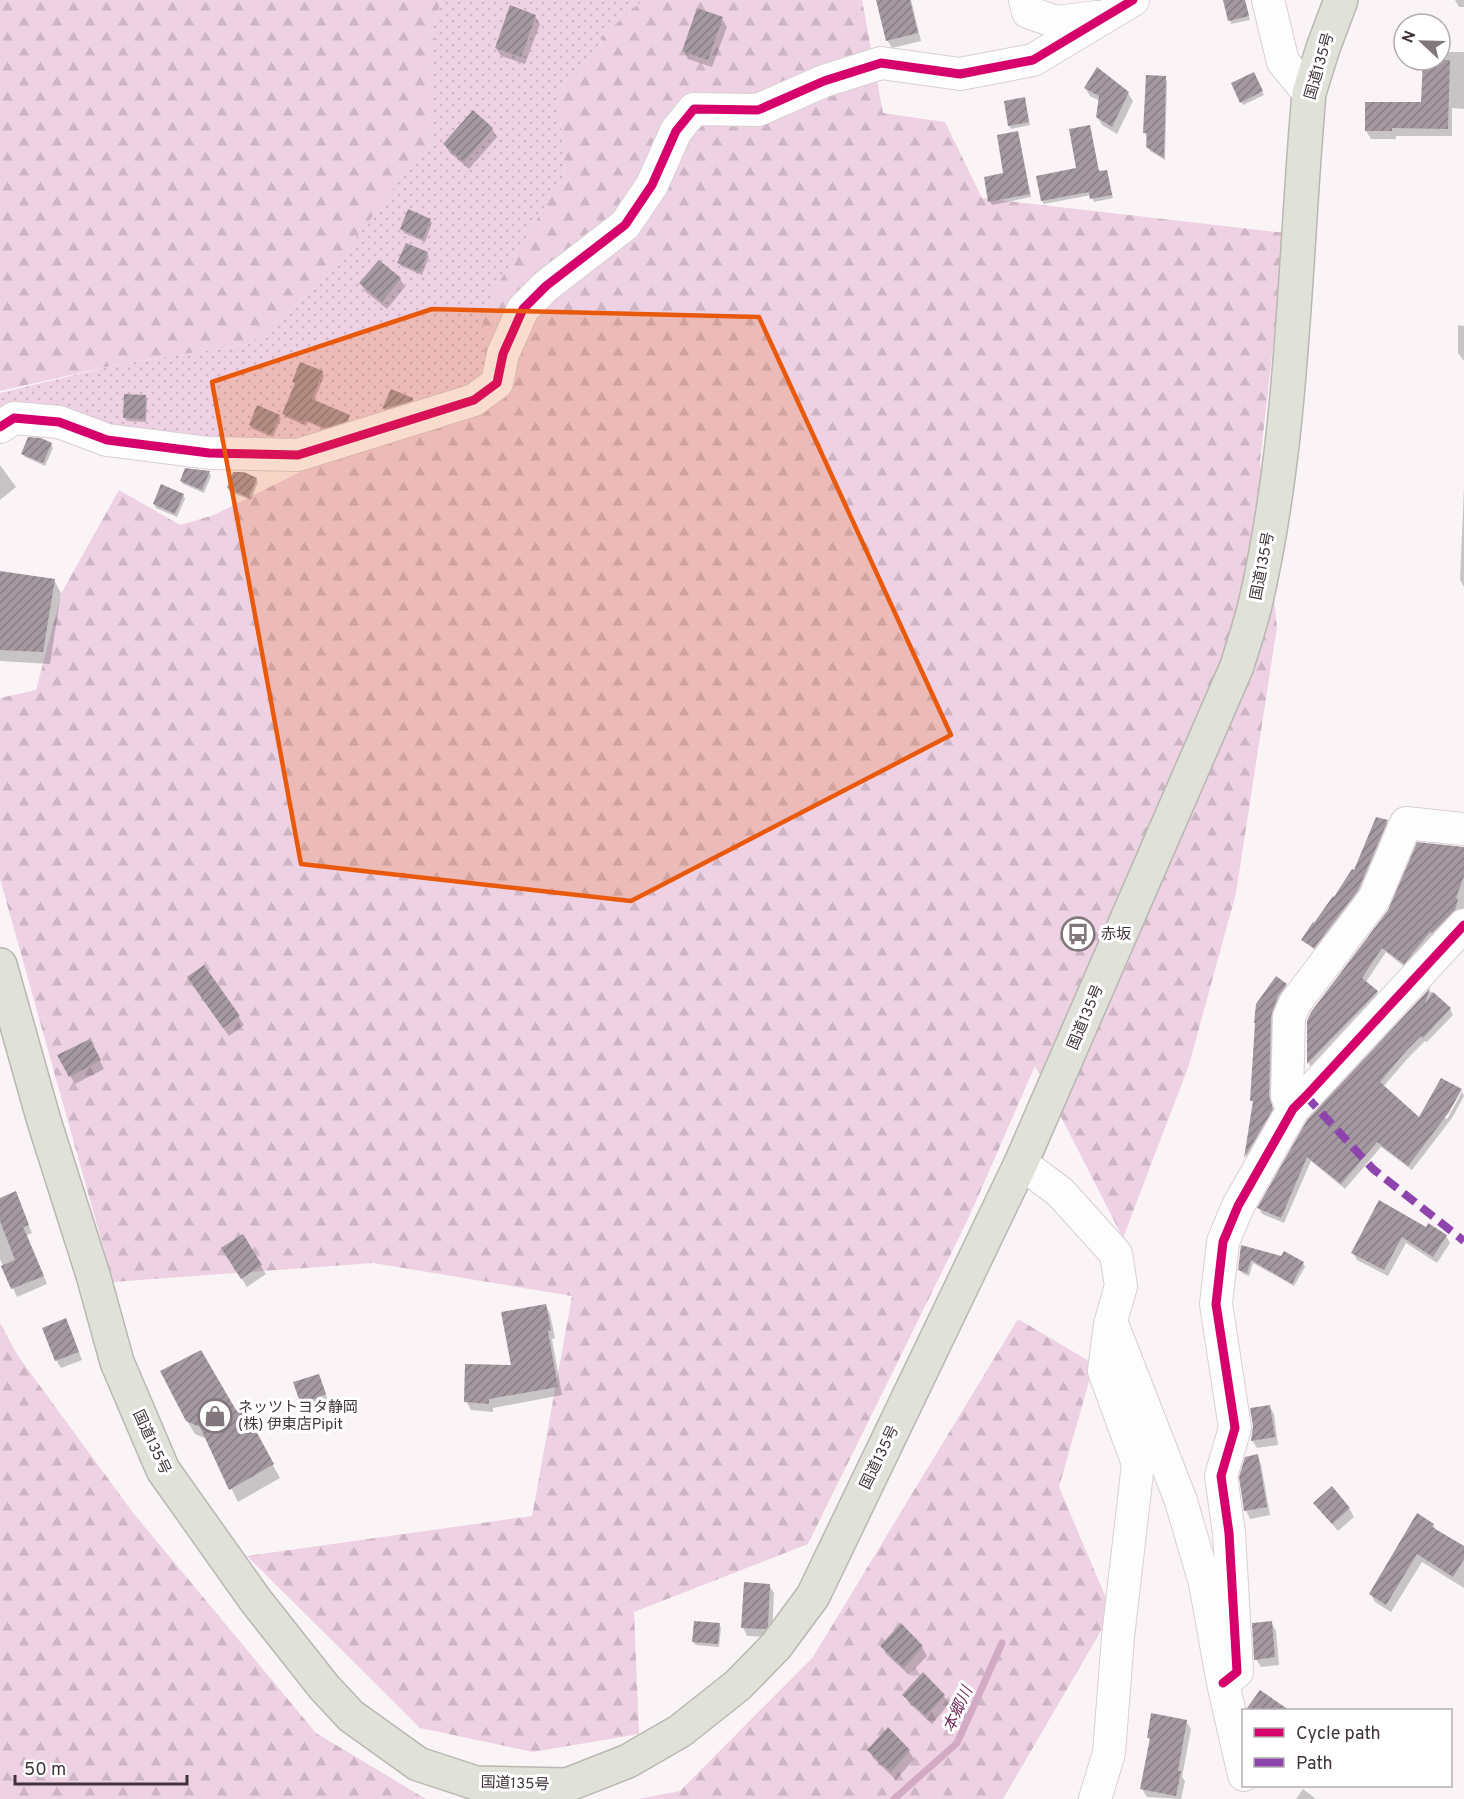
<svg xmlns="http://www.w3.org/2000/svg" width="1464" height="1799" font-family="Overpass,'Noto Sans JP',sans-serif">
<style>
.grass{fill:url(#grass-dots)}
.forest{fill:url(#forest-firs)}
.shadow{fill:#0003}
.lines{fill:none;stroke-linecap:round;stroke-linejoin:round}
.stream{stroke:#d3aac3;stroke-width:7}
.building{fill:url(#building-hatch)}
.minor-casing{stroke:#d8cfd4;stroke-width:34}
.highway-casing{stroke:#b8b7b0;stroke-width:36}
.minor{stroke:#fefdfe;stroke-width:32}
.highway{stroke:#e0e2da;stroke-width:33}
.quiet{stroke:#8e44ad;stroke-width:8;stroke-dasharray:15 8;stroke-linecap:butt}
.cycleway-casing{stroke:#fff;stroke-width:13}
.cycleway{stroke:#d6006c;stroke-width:9}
.marked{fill:#e8590c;fill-opacity:0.2;stroke:#e8590c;stroke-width:4.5;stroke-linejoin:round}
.labels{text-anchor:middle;stroke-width:6;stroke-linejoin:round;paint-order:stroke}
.street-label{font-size:15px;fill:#40333b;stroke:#fff}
.poi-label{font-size:15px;fill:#40333b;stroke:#fff;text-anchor:start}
.water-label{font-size:16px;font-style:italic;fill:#712e5b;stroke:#fff}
</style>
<defs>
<pattern id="grass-dots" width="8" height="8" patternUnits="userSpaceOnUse" patternTransform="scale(1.5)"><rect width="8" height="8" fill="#eed2e3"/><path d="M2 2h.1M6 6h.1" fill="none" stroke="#cdb5c4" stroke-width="1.8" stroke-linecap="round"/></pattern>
<pattern id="forest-firs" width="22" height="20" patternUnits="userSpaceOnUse" patternTransform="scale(1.5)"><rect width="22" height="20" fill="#eed2e3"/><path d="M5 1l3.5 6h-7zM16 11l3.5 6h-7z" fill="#cdb5c4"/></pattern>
<pattern id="building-hatch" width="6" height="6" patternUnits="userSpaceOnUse" patternTransform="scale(1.5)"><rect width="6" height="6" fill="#a599a1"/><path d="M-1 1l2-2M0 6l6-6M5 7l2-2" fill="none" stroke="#887d84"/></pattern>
</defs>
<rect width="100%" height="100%" fill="#faf4f7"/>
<path class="grass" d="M442,0H644L599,45L558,97L565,173L487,378L408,411L308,442L174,448L0,415V393L120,364L249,344L323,281L422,134L433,25Z"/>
<path class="forest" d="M0,0H442L433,25L430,141L323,281L249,344L120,364L0,391Z
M643,0H862L883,113L945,122L982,198L1286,233L1260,461L1277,627L1236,893L1189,1065L1123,1238L1035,1066L969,1217L808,1544L634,1612L639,1734L533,1752L420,1728L247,1556L532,1516L572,1296L373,1263L113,1282L0,879V698L36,690L62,592L119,490L180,525L214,515L487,378L482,311L565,173L557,88L603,41L600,38Z
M1018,1319L1094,1364L1059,1487L1112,1612L1003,1799H638L680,1791L813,1657Z
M0,1323L18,1356L134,1514L316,1733L426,1799H0Z"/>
<path class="shadow" d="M878,0H911L921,41L892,48L887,40Z
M1225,0H1245L1250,20L1231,24Z
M1455,0H1464V7H1459Z
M535,16L540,24L525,64L501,56L496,48Z
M722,19L727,27L712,67L688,59L684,51Z
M1440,52H1464V109L1452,108V136H1396V139H1371L1366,131L1423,104L1424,60H1440Z
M1253,74L1264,95L1243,105L1233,84Z
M1165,78L1167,81L1165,160L1150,151L1145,133Z
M1085,88L1128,93L1133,101L1117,134L1102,125L1097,117L1100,101L1090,96Z
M1024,98L1030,125L1011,129L1009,125Z
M473,112L492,129L497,137L469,169L449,152L445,144Z
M1089,126L1099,173L1106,171L1108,175L1113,198L1094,202L1091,195L1044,204L1042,201L1078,170Z
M1019,136L1031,197L992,205L990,201L1005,174Z
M430,220L432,223L425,242L404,233L402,229Z
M427,253L429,257L422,275L401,266L399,263Z
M379,262L400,279L405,287L387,309L366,292L361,284Z
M1458,325L1464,326V361L1458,353Z
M322,372L324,376L314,401L348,416L344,426L328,431L308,422L306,426L286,417L284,414Z
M392,391L412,399L414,403L386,412L384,409Z
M145,396L147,400L146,422L127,421L125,418Z
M278,416L281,419L273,437L252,429L250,425Z
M51,444L53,448L45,466L25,457L23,454Z
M0,465L16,487L0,500Z
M209,472L211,476L204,493L183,484L181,481Z
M256,479L258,482L251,500L230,492L228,488Z
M1464,487V587L1460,580Z
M183,495L185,499L177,517L156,508L154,504Z
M0,572L54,580L61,593L50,664L0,661Z
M1387,822L1389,825L1360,894L1316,951L1303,940L1355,872Z
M1464,848V913L1407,969L1386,952L1366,982L1377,992L1380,998L1311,1068L1309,1064L1308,1021Z
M204,967L244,1025L229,1036L193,986Z
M1286,985L1289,992L1274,1024L1272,1103L1275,1115L1249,1163L1246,1158L1254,1104L1252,1101L1257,1025Z
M1430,991L1450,1009L1453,1015L1427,1042L1425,1041L1409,1057L1383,1087L1419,1119L1442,1080L1461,1091H1459L1444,1117L1447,1119L1462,1092L1464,1096L1452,1118L1412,1170L1381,1147L1345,1189L1311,1161L1284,1223L1262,1214L1259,1208L1309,1121Z
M94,1049L104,1069L75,1084L59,1056Z
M15,1193L32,1233L27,1235L47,1284L17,1297L0,1259V1199Z
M1380,1202L1426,1229L1446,1236L1450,1243L1437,1263L1406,1243L1388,1276L1357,1260L1353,1253Z
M242,1237L266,1274L247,1287L223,1249Z
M1243,1247L1303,1263L1305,1267L1294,1286L1253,1263L1249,1276L1242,1273L1240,1270Z
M546,1306L550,1314L555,1338L552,1339L562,1395L493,1408V1412L471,1410L466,1401L513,1366Z
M70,1328L82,1360L61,1368L56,1360Z
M318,1376L329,1402L307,1412L303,1404Z
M1269,1406L1274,1414L1278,1445L1257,1448L1252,1440Z
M242,1409L280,1478L238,1502L207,1439L195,1434L187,1421L235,1412Z
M1257,1456L1261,1464L1270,1515L1250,1519L1246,1510Z
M1315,1503L1349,1508L1354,1517L1338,1531Z
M1433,1525L1437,1531L1464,1548V1588L1422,1562L1391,1612L1375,1602L1371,1594Z
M769,1585L774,1593L772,1634L770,1637L747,1636L743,1627Z
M1271,1622L1276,1631L1279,1665L1261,1667L1256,1659Z
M719,1625L721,1628L719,1647L696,1645L693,1642Z
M901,1625L922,1647L927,1656L909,1675L886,1654L882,1646Z
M904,1695L944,1696L949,1704L932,1724L909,1703Z
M1186,1721L1191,1729L1182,1777L1185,1781L1181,1799L1147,1797L1142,1789L1151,1742L1148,1737Z
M888,1729L909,1751L914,1759L896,1780L873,1758L869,1750Z
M1303,1789L1316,1799H1296Z"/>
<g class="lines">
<path class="stream" d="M894,1799L957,1743L1002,1643"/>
</g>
<path class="building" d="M876,0H910L918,33L886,41Z
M1223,0H1245L1249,16L1228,21Z
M510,5L536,15L521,57L495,48Z
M697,8L723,17L708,60L682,51Z
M1423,60H1450L1448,129L1392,128V131H1365V102H1421Z
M1097,67L1129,92L1112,127L1096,117L1099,96L1084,88Z
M1254,72L1263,91L1240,103L1231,83Z
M1146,75L1166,76L1164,158L1146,147L1147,133H1143Z
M1025,97L1029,122L1008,126L1004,101Z
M473,110L493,128L464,162L443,144Z
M1090,125L1099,171L1107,170L1112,195L1090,199L1089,192L1041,201L1036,176L1076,168L1069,129Z
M1018,131L1030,194L988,202L984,177L1003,173L997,135Z
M408,209L431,219L423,239L400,229Z
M406,243L428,252L420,272L397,263Z
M379,260L401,278L382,302L359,283Z
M300,362L323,371L312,399L350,415L348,421L325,428L306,420L305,423L282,414L295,383L292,382Z
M391,389L413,398V400L382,409Z
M124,394L146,395L145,419L123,418Z
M257,405L280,415L271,435L249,425Z
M28,437L41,438L52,443L43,463L21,454Z
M185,468L210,471L202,490L180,481Z
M233,472H244L257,478L249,498L227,488Z
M161,484L184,494L175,514L153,504Z
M0,571L55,579L43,652L0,650Z
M1376,817L1388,820L1358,890L1314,948L1301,940L1313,922L1314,923L1333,896L1334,897L1352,869L1354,870Z
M1417,842L1464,847V876L1456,898L1458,899L1455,910L1432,933L1430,932L1404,964L1382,948L1362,978L1378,991L1307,1064V1021L1311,1012L1388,910Z
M204,965L240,1016L223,1028L187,977Z
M1276,976L1287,984L1278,996L1271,1016L1269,1096L1273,1109L1244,1158L1253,1101H1250L1255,1023H1254L1256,1004Z
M1430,988L1425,1004L1433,992L1451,1008L1423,1038L1421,1036L1406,1051L1380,1082L1419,1117L1441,1078L1462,1089L1449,1112L1408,1166L1377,1142L1341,1184L1307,1157L1281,1218L1257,1208L1307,1120Z
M90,1039L101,1060L69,1077L57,1055Z
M16,1191L29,1225L23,1227L44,1276L11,1289L1,1266L15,1260L0,1221V1198Z
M1379,1200L1426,1227L1428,1223L1447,1235L1433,1257L1402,1237L1384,1270L1351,1253Z
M243,1234L262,1265L241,1279L221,1248Z
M1241,1245L1281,1256L1284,1251L1304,1262L1292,1284L1251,1260L1247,1273L1238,1270Z
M546,1304L551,1330L548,1331L558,1387L489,1399V1404L464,1402L465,1364L511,1365L501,1312Z
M66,1318L79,1352L55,1361L42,1328Z
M201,1350L236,1410L243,1407L274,1464L229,1490L200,1427L186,1421L160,1371Z
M319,1374L326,1394L301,1405L293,1382Z
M1270,1405L1275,1437L1251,1441L1253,1426L1250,1408Z
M1258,1454L1267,1507L1244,1511L1239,1477L1245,1457Z
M1332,1486L1350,1508L1332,1524L1313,1503Z
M1417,1513L1434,1524L1432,1527L1464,1546V1559L1453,1577L1417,1554L1386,1605L1369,1594Z
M744,1582L770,1584L768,1626L765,1629L741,1628Z
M694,1621L720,1623L718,1644L692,1642Z
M1272,1621L1275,1657L1254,1660L1252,1623Z
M901,1623L923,1646L904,1668L880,1646Z
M923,1672L945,1695L926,1716L902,1695Z
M1260,1690L1289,1710H1248L1247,1708Z
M1151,1713L1187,1720L1178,1771H1181L1176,1796L1140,1789L1150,1738H1147Z
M888,1727L910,1750L891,1772L867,1750Z"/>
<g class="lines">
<defs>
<path id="minor" d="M1025,0L1028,12L1056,22L1097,17
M1268,0L1283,62L1309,93
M0,427L14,418L59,422L107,440L209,453L298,455L474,400L497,383L503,354L523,309L546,286L625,225L652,185L676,131L694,109L758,110L824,81L881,63L960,74L1033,60L1133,0
M1293,1109L1287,1096L1289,1017L1295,1003L1374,899L1406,823L1464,829
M1021,1163L1060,1192L1116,1254L1121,1286L1111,1321L1181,1501L1205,1583L1223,1683L1244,1775
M1223,1683L1237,1672L1229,1533L1221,1476L1235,1428L1216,1304L1223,1242L1238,1206L1293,1109L1306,1096L1464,925
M1095,1799L1109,1753L1118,1637L1138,1464L1104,1371L1110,1324"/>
<path id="highway" d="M0,965L44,1121L93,1275L117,1362L163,1470L256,1601L324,1687L351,1716L418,1764L476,1783L567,1785L628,1761L680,1731L738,1685L776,1646L813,1596L1021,1163L1237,666C1243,646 1250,626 1255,605C1294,438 1294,264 1309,93L1323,48L1341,0"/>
</defs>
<use href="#minor" class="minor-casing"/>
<use href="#highway" class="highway-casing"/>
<use href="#minor" class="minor"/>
<use href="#highway" class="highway"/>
<path class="quiet" d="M1306,1096L1373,1169L1464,1241"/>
<defs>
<path id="cycleway" d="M0,427L14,418L59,422L107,440L209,453L298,455L474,400L497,383L503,354L523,309L546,286L625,225L652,185L676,131L694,109L758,110L824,81L881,63L960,74L1033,60L1133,0
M1223,1683L1237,1672L1229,1533L1221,1476L1235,1428L1216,1304L1223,1242L1238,1206L1293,1109L1306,1096L1464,925"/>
</defs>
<use href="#cycleway" class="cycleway-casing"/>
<use href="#cycleway" class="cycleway"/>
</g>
<path class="marked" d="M432,309L759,317L951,735L631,901L301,864L212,382Z"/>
<defs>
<symbol id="bus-ring" viewBox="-11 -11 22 22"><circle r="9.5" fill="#fff" stroke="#81777d" stroke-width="1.5"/><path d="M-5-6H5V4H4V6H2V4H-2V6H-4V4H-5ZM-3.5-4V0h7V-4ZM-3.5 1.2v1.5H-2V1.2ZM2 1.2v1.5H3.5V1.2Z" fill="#81777d"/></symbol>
<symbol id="shop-ring" viewBox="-11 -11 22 22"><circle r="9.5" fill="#fff" stroke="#81777d" stroke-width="1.5"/><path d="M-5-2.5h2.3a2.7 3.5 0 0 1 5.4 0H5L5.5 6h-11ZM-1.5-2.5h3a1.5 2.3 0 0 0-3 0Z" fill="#81777d"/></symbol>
</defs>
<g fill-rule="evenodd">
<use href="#bus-ring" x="1059" y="915" width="38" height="38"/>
<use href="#shop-ring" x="196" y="1397" width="38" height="38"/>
</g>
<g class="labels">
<g class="street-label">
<text transform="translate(1319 66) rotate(-74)" y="5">国道135号</text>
<text transform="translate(1262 566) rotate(-79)" y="5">国道135号</text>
<text transform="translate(1085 1017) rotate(-67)" y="5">国道135号</text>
<text transform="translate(152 1442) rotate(65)" y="5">国道135号</text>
<text transform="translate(879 1457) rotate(-64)" y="5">国道135号</text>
<text transform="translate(515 1783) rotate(2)" y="5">国道135号</text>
</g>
<g class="poi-label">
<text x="1101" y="939">赤坂</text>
<text x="238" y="1412">ネッツトヨタ静岡<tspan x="238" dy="17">(株) 伊東店Pipit</tspan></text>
</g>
<g class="water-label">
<text transform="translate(957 1709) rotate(-65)" y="6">本郷川</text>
</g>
</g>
<rect x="1242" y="1709" width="210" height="78" fill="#ffffff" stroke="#b3adb1" stroke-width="1.5"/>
<rect x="1254" y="1728" width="30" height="9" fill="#d6006c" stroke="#b3adb1" stroke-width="1.5"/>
<text x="1296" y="1739" font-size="18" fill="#40333b">Cycle path</text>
<rect x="1254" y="1758" width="30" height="9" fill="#8e44ad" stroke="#b3adb1" stroke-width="1.5"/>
<text x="1296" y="1769" font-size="18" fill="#40333b">Path</text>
<g transform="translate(1422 42) rotate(292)"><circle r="28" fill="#ffffff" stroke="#b3adb1" stroke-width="1.5"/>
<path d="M0-4.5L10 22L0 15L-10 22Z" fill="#81777d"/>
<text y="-9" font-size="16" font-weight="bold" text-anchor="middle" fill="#40333b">N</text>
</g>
<path d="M15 1775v9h172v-9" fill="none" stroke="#40333b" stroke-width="3"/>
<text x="24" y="1775" font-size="18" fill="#40333b" stroke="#ffffff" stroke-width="4.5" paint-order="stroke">50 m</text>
</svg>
